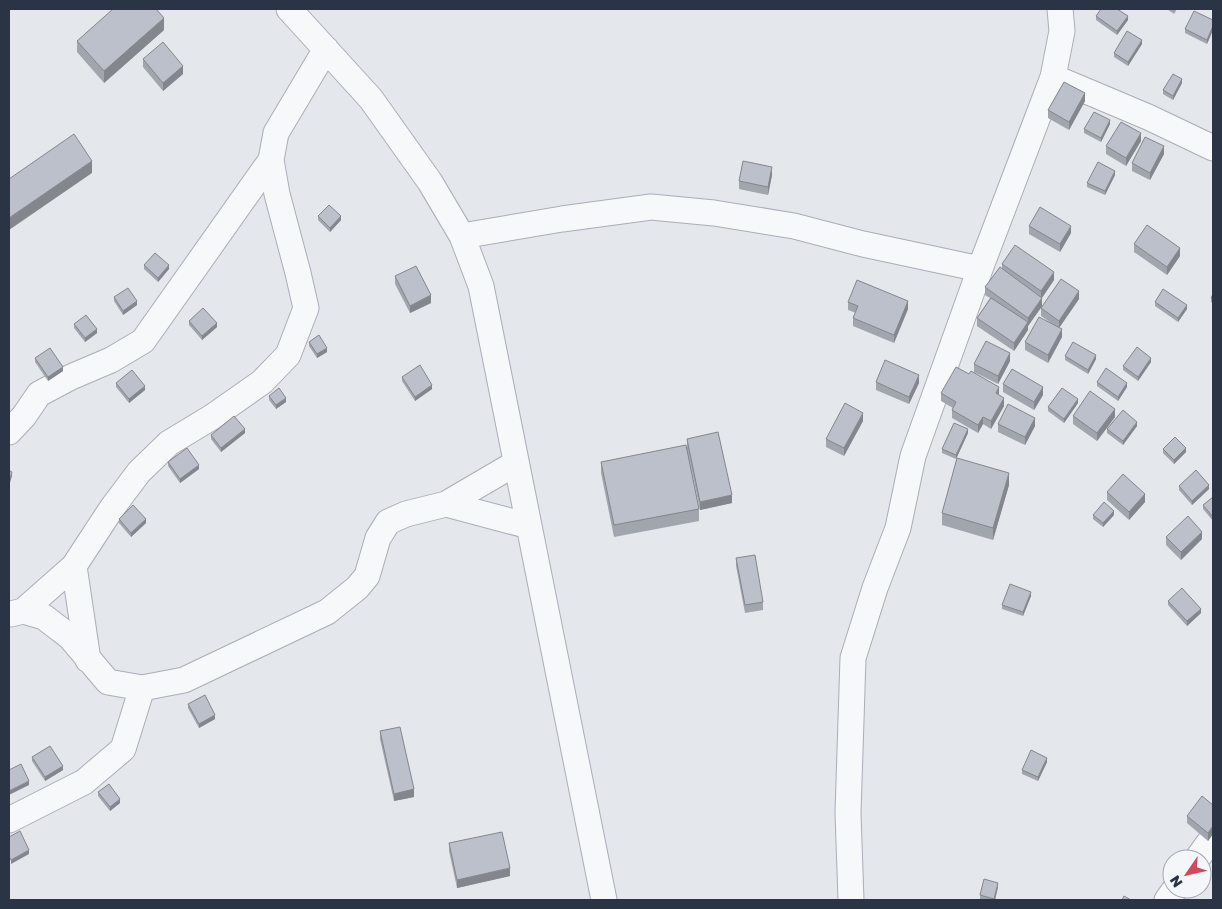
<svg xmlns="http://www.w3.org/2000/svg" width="1222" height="909" font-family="'Golos Text',sans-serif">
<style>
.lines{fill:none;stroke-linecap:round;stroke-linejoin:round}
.street-casing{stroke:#a9aeb7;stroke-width:27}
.street{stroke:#f7f8fa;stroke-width:25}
.wall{fill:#a1a5ae}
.shaded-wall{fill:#83868d}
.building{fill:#bbc0ca;stroke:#83868d}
</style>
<rect width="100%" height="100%" fill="#e4e7ec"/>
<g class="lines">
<defs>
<path id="street" d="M289,9L371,99L430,182L462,236L481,286L604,900
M1053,77L1148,117L1213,148
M462,236L562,219L651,207L714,213L794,226L863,244L980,269
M9,432L24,416L39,394L71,377L111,360L143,341L271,160
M446,504L529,526
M74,566L88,660
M23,611L74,566L112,508L139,472L169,443L212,417L262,382L288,355L306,308L298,273L277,194L271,160L276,133L326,49
M11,614L23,611L44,617L70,637L108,682L142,688L184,680L327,612L357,588L367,576L378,538L388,522L406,514L446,504L516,463
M9,820L84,782L123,749L142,688
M1197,859L1213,837
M851,900L848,813L853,658L875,588L898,528L913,456L980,269L1053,77L1062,31L1060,9
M1167,900L1175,889"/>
</defs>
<use href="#street" class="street-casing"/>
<use href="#street" class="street"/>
</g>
<path class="wall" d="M1167,9H1177L1174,14Z
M1096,16L1128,20L1117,35L1096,20Z
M1213,20V30L1207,44L1185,33V29Z
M164,30L104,83L77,52V41Z
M1142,44L1128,66L1114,57V53Z
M143,59L183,74L163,91L143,67Z
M1182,83L1173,100L1163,94V90Z
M1085,101L1069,130L1048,118V110Z
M1110,124L1101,142L1084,133V129Z
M1141,141L1126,166L1106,154V146Z
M1164,154L1150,180L1132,171V163Z
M772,175L768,195L739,189V181Z
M1115,175L1105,195L1087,187V183Z
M318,216L341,220L330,232L318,220Z
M1029,226L1071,233L1060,252L1029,234Z
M1134,244L1180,256L1167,275L1134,252Z
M1002,264L1054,280L1042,298V306L1079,299L1059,328L1062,337L1048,363L1025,350V342L1054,325L1041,316V308L1028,326V330L1014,351L977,326V318L990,298L985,295V287L1002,269Z
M144,265L169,269L158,282L144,269Z
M395,276L431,303L410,313L395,284Z
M1213,294V304L1211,302V298Z
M114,297L137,305L123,315L114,301Z
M848,302L908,309L894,343L853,326V318L856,313L848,310Z
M1155,302L1187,309L1178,322L1155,306Z
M189,321L217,327L202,340L189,325Z
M74,324L97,333L85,342L74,328Z
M309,342L327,352L317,358L309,346Z
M1065,356L1096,359L1088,374L1065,360Z
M35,358L63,371L48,381L35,362Z
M1010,361L998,384L974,372V364Z
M1151,362L1138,381L1123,370V366Z
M402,377L432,389L415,401L402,381Z
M876,382L919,383L909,404L876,390Z
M1097,382L1127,387L1118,401L1097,386Z
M116,383L145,390L129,403L116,387Z
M1003,384L1043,395L1034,410L1003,392Z
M941,393L999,395L1004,406L991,429L983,424L978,433L952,418V410L953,408L941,401Z
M269,396L286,402L276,409L269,400Z
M1078,403L1064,423L1048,411V407Z
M1073,416L1115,417L1097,441L1073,424Z
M863,421L844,456L826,447V439Z
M998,424L1035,426L1025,445L998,432Z
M1137,426L1123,445L1107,433V429Z
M245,433L221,452L211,439V435Z
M968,433L956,459L942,453V449Z
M687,439L732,503L700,510L688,452L699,509V521L614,537L601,473V462L687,447Z
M1163,449L1186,452L1174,464L1163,453Z
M168,462L199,469L180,483L168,466Z
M1009,485L993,540L942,525V513Z
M1179,486L1209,489L1192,505L1179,490Z
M1107,492L1145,502L1129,520L1107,500Z
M1213,497V521L1203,509V505Z
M1093,515H1114L1103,527L1093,519Z
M119,519L146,523L131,537L119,523Z
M1166,537L1202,539L1181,560L1166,545Z
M736,558L763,602V610L745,613L736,566Z
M1031,596L1023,616L1002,609V605Z
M1168,601L1201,613L1187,626L1168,605Z
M188,704L215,719L199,728L188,708Z
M380,731L414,797L394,801L380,739Z
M32,757L63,770L45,781L32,761Z
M1047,762L1038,781L1022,774V770Z
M98,792L120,803L110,811L98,796Z
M1213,805V834L1208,841L1187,823V816Z
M449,843L510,876L457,888L449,851Z
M998,887L995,900H984L980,899V895Z"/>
<path class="shaded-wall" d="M1128,16V20L1117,35V31Z
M164,18V30L104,83V71Z
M1213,26V30L1207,44V40Z
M1142,40V44L1128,66V62Z
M183,66V74L163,91V83Z
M1182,79V83L1173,100V96Z
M1085,93V101L1069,130V122Z
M1110,120V124L1101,142V138Z
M1141,133V141L1126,166V158Z
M1164,146V154L1150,180V173Z
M92,161V173L9,230V218Z
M772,167V175L768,195V187Z
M1115,171V175L1105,195V191Z
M341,216V220L330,232V228Z
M1071,226V233L1060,252V244Z
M1180,248V256L1167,275V267Z
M169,265V269L158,282V278Z
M1054,272V280L1041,299V291Z
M1079,291V299L1059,328V321Z
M431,295V303L410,313V306Z
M1042,298V306L1028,326V318Z
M137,301V305L123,315V311Z
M908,301V309L894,343V335Z
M1187,305V309L1178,322V318Z
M1028,322V330L1014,351V343Z
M217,323V327L202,340V336Z
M97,329V333L85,342V338Z
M1062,329V337L1048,363V355Z
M327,348V352L317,358V354Z
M1010,353V361L998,384V376Z
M1096,355V359L1088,374V370Z
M1151,358V362L1138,381V377Z
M63,367V371L48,381V377Z
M919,375V383L909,404V397Z
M1127,383V387L1118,401V397Z
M432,385V389L415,401V397Z
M145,386V390L129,403V399Z
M999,387V395L996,393Z
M1043,387V395L1034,410V402Z
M286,398V402L276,409V405Z
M1004,398V406L991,429V421Z
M1078,399V403L1064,423V419Z
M1115,409V417L1097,441V433Z
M863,413V421L844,456V448Z
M983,417V424L978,433V425Z
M1035,418V426L1025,445V437Z
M1137,422V426L1123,445V441Z
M245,429V433L221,452V448Z
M968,429V433L956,459V455Z
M1186,448V452L1174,464V460Z
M199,465V469L180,483V479Z
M12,472V476L9,486V482Z
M1009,473V485L993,540V528Z
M1209,485V489L1192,505V501Z
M1145,494V502L1129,520V512Z
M732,495V503L700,510V502Z
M1114,511V515L1103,527V523Z
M146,519V523L131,537V533Z
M1202,532V539L1181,560V552Z
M1031,592V596L1023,616V612Z
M1201,609V613L1187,626V621Z
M215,715V719L199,728V724Z
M1047,758V762L1038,781V777Z
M63,766V770L45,781V777Z
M29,781V785L9,795V791Z
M414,789V797L394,801V794Z
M120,799V803L110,811V807Z
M1213,826V834L1208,841V833Z
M29,850V854L11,864V860Z
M510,868V876L457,888V880Z
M998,883V887L995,900H994Z"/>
<path class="building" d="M113,9H156L164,18L104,71L77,41Z
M1101,9H1117L1128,16L1117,31L1096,16Z
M1194,11L1213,20V26L1207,40L1185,29Z
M1127,31L1142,40L1128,62L1114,53Z
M163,42L183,66L163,83L143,59Z
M1173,74L1182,79L1173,96L1163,90Z
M1064,82L1085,93L1069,122L1048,110Z
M1094,112L1110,120L1101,138L1084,129Z
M1121,122L1141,133L1126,158L1106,146Z
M74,134L92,161L9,218V179Z
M1145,137L1164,146L1150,173L1132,163Z
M743,161L772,167L768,187L739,181Z
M1098,162L1115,171L1105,191L1087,183Z
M329,205L341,216L330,228L318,216Z
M1040,207L1071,226L1060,244L1029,226Z
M1147,225L1180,248L1167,267L1134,244Z
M1015,245L1054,272L1041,291L1002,264Z
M155,253L169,265L158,278L144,265Z
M416,266L431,295L410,306L395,276Z
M1000,267L1042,298L1028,318L985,287Z
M1061,279L1079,291L1059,321L1041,308Z
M857,280L908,301L894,335L853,318L858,306L848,302Z
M128,288L137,301L123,311L114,297Z
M1163,289L1187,305L1178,318L1155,302Z
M1213,294V300L1211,298Z
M991,298L1028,322L1014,343L977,318Z
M203,308L217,323L202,336L189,321Z
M86,315L97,329L85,338L74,324Z
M1039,317L1062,329L1048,355L1025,342Z
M319,335L327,348L317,354L309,342Z
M986,341L1010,353L998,376L974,364Z
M1073,342L1096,355L1088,370L1065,356Z
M1137,347L1151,358L1138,377L1123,366Z
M50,348L63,367L48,377L35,358Z
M885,360L919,375L909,397L876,382Z
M420,365L432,385L415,397L402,377Z
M956,367L969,374L971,371L999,387L996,393L1004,398L991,421L983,417L978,425L952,410L956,402L941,393Z
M1106,368L1127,383L1118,397L1097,382Z
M1012,369L1043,387L1034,402L1003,384Z
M132,370L145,386L129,399L116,383Z
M279,388L286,398L276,405L269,396Z
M1062,388L1078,399L1064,419L1048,407Z
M1090,391L1115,409L1097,433L1073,416Z
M845,403L863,413L844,448L826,439Z
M1008,404L1035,418L1025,437L998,424Z
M1123,410L1137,422L1123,441L1107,429Z
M234,416L245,429L221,448L211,435Z
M954,423L968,429L956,455L942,449Z
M718,432L732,495L700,502L687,439Z
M1175,437L1186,448L1174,460L1163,449Z
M686,445L699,509L614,525L601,462Z
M187,448L199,465L180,479L168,462Z
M957,458L1009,473L993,528L942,513Z
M9,470L12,472L9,482Z
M1196,470L1209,485L1192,501L1179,486Z
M1123,474L1145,494L1129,512L1107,492Z
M1213,497V517L1203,505Z
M1104,502L1114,511L1103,523L1093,515Z
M133,505L146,519L131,533L119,519Z
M1188,516L1202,532L1181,552L1166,537Z
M755,555L763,602L745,605L736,558Z
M1010,584L1031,592L1023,612L1002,605Z
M1182,588L1201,609L1187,621L1168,601Z
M205,695L215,715L199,724L188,704Z
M400,727L414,789L394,794L380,731Z
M50,746L63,766L45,777L32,757Z
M1031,750L1047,758L1038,777L1022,770Z
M21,764L29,781L9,791V770Z
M109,784L120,799L110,807L98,792Z
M1202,796L1213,805V826L1208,833L1187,816Z
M20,831L29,850L11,860L9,856V837Z
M502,832L510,868L457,880L449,843Z
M984,879L998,883L994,899L980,895Z
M1124,896L1131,900H1122Z"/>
<rect width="1222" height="909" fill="none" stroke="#2b3445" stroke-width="20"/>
<g transform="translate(1187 874) rotate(236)"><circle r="24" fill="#f4f6f9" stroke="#a4a8b1"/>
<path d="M0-4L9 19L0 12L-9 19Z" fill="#d1495b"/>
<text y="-8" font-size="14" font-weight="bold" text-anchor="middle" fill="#2b3445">N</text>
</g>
</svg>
